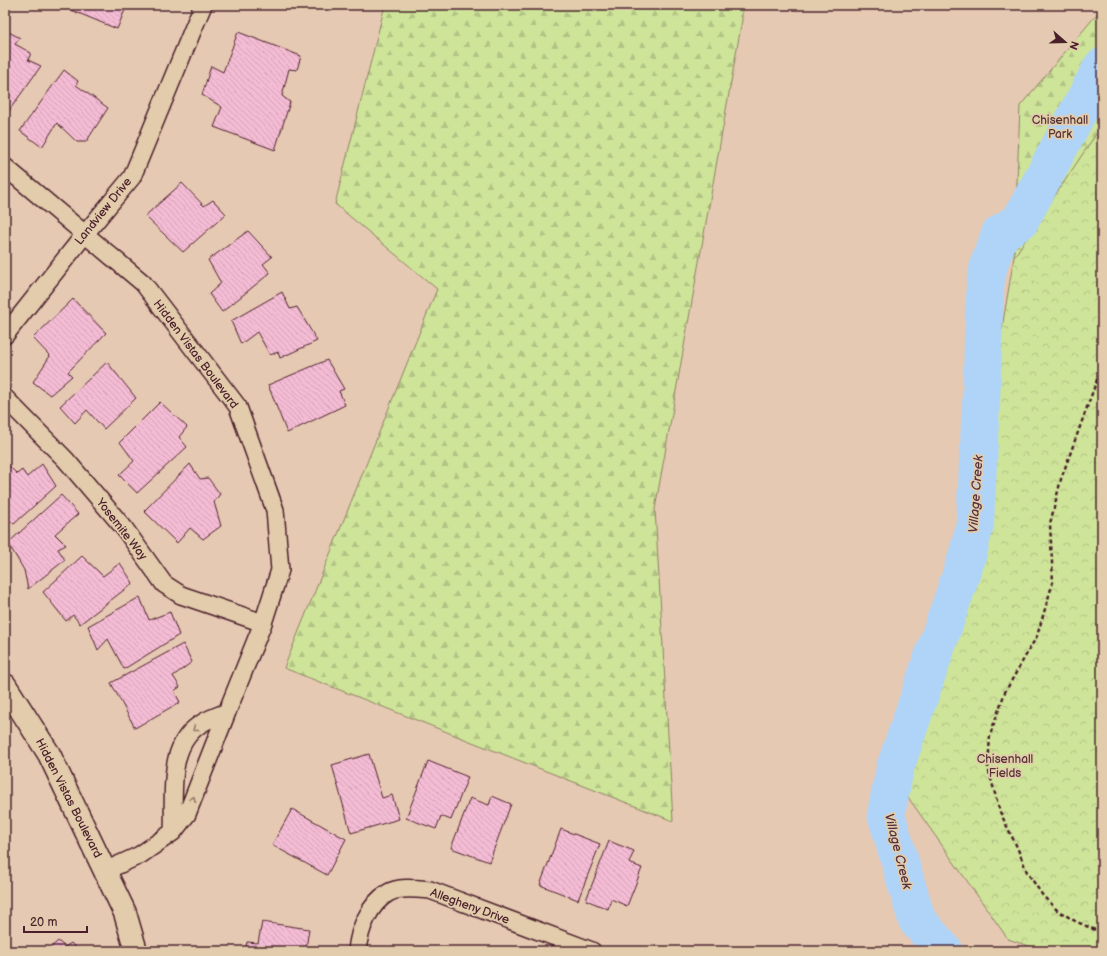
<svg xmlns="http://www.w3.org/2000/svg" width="1107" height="956" font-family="'Balsamiq Sans',sans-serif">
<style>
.forest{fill:url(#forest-firs);stroke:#8c8262}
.park{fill:url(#park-crowns);stroke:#8c8262}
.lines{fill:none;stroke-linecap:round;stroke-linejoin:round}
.river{stroke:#afd4f8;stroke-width:38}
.building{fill:url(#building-back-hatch);stroke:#4a1f2b}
.street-casing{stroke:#4a1f2b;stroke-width:20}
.secondary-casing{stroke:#4a1f2b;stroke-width:25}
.path{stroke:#4a1f2b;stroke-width:2.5;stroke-dasharray:4 3;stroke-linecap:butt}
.street{stroke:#e2ccab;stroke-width:17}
.secondary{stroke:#e2ccab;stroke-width:22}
.oneway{stroke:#96766b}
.labels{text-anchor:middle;stroke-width:3.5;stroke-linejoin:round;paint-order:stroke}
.park-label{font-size:12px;fill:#573336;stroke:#e2ccab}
.street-label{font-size:12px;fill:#4a1f2b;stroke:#e2ccab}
.water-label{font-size:13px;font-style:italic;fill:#543140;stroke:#e2ccab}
</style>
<defs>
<pattern id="forest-firs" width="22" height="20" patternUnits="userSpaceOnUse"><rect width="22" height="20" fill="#cee499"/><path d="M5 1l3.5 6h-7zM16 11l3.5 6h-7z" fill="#b2c384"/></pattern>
<pattern id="park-crowns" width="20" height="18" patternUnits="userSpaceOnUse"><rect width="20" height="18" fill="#cee499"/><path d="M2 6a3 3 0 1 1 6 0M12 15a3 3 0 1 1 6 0" fill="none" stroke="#b2c384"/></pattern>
<pattern id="building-back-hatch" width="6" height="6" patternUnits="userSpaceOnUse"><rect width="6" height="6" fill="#f4bcd4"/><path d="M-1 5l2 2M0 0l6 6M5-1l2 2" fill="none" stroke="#d3a1b6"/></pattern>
</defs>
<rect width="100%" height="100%" fill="#e6c9b3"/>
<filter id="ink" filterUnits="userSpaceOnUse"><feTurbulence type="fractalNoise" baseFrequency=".025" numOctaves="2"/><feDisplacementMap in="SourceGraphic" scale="8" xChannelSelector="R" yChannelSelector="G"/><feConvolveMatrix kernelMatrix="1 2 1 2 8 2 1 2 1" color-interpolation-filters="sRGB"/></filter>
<g filter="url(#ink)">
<path class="forest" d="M385,5H742V20L655,509L673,821L284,668L437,289L335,204Z
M1102,8V147L1014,257L1020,106Z"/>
<path class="park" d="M1102,125V951H1043L1008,939L898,783L966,542L1014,257Z"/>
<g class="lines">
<path class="river" d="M944,951L917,920L886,814L895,768L966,560L975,525L981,402L985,286L989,264L1000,234L1020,221L1102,67"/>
</g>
<path class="building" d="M59,5H127L117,29Z
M5,30L20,38L15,44L31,53L28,60L41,66L8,112L5,110Z
M238,32L301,56L297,70L289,69L282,96L290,102L275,150L214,127L222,107L202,95L211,66L223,72Z
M64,70L78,81L76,85L108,108L86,142H77L57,123L42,147L20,131Z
M182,183L204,206L213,200L226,214L183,252L145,216Z
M248,231L272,257L263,264L270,273L222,312L209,294L221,283L208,260Z
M282,292L290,309L297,307L317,341L280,358L278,352L270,355L257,332L241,344L231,321Z
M73,299L106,333L68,372L72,376L50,395L33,382L50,356L33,338Z
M327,360L344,389L339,391L345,405L287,433L268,385Z
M107,362L136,398L104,429L87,410L75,423L60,406Z
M160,402L187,427L179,437L187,447L137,493L119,475L134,461L120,442Z
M42,464L56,486L14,524L5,516V468L8,465L17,474L22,470L27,477Z
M190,464L200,479L208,478L220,494L214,502L221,526L203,539L190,528L177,543L144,511Z
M61,495L78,514L55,534L66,545L58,549L65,560L28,589L24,570L8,543Z
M82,556L103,576L120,563L133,583L80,624L73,615L66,621L43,592Z
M140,597L149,620L170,612L179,635L124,669L108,639L98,650L88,626Z
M183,644L192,662L173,676L180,687L174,691L180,702L135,728L111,683Z
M369,754L382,798L392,795L399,819L351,833L332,765Z
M428,761L468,777L451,820L441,816L436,829L406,818Z
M492,796L511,804L489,862L451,848L470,798L489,805Z
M292,809L346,839L327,875L272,845Z
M561,829L600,844L578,900L540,885Z
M609,841L634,851L629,863L642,868L627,906L611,899L608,909L586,900Z
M262,922L309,929L306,948L316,949L315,951H245L247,942L258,943Z
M58,941L65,947L71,943L79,951H47Z"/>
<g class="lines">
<defs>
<path id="street" d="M5,167L143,283L238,407L275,510L280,570L263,623L227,712
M5,335L85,234L132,177L203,5
M5,398L66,460L124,528L164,584L181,595L263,623
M105,871L140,855L173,832L187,814L227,712C220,715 211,718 204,722C165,743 175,795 173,832
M357,951C359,930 369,904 388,893C399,886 418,889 430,890L592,951"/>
<path id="secondary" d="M5,685L49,754L125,913L136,951"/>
</defs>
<use href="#street" class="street-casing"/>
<use href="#secondary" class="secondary-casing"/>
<path class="path" d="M1102,366L1061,479L1050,524L1053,582L1037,636L1005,692L990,735L988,768L1000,812L1017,847L1027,872L1043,896L1057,910L1075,921L1102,933"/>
<use href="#street" class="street"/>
<use href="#secondary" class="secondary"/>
</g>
<defs><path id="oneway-chevron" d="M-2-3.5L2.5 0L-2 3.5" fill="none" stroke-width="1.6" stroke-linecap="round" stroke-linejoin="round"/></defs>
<g class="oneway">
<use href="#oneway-chevron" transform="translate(195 729) rotate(141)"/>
<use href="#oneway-chevron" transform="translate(193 799) rotate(-68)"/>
</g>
</g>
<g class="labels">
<g class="park-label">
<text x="1060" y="124">Chisenhall<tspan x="1060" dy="14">Park</tspan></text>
<text x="1005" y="763">Chisenhall<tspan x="1005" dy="14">Fields</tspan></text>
</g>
<g class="street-label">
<text transform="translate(103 211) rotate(-51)" y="4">Landview Drive</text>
<text transform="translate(196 354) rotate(53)" y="4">Hidden Vistas Boulevard</text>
<text transform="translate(122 529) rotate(52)" y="4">Yosemite Way</text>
<text transform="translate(69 798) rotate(63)" y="4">Hidden Vistas Boulevard</text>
<text transform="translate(470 906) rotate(20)" y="4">Allegheny Drive</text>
</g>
<g class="water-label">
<text transform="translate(975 494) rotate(-86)" y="5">Village Creek</text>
<text transform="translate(899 851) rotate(76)" y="5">Village Creek</text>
</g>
</g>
<rect width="1107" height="956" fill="none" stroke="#e2ccab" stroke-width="20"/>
<rect x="10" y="10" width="1087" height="936" fill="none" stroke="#4a1f2b" stroke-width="1.5" filter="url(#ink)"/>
<g transform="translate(1065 42) rotate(110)" stroke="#e2ccab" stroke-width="3" paint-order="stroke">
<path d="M0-3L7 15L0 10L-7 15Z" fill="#4a1f2b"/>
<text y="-6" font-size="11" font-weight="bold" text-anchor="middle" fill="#4a1f2b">N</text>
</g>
<path d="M24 926v6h63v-6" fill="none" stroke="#4a1f2b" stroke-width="2"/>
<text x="30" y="926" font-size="12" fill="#4a1f2b" stroke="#e2ccab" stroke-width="3" paint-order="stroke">20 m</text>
</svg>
